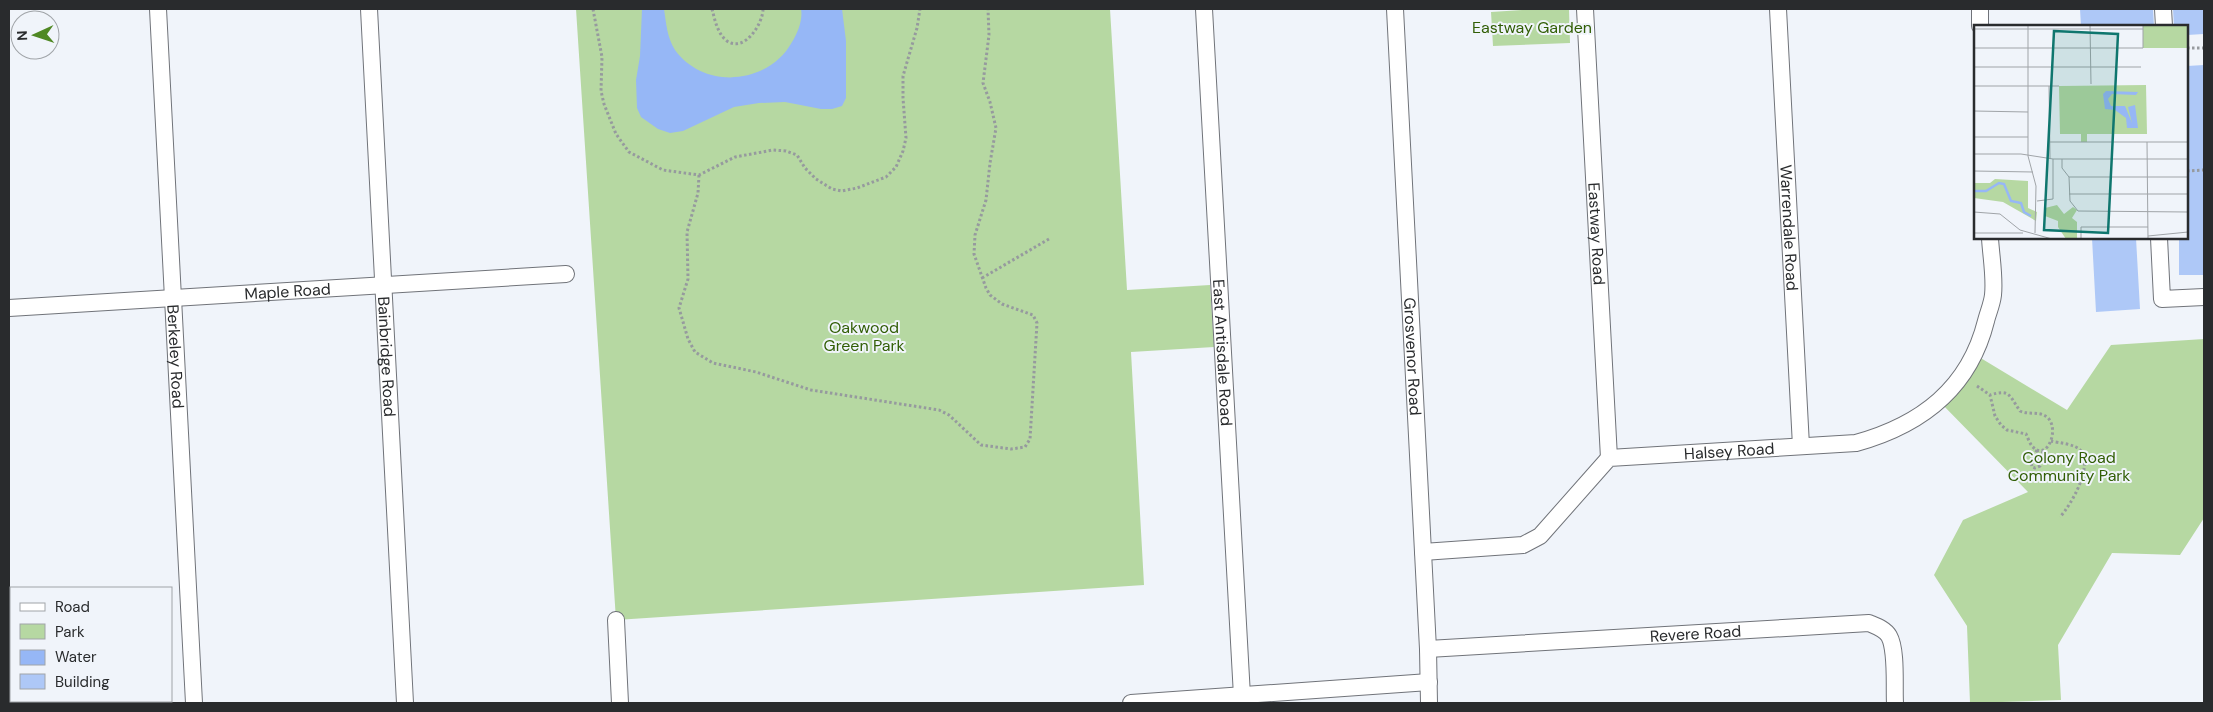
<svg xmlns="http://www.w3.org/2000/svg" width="2213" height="712" font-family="'DM Sans',sans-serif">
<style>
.green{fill:#b6d8a2}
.water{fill:#96b7f6}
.building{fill:#aec8f7}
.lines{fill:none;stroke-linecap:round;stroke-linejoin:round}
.minor-casing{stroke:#707379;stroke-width:18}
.path{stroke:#969a9e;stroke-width:3;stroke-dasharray:2.5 2.5;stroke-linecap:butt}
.minor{stroke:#fff;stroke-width:16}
.labels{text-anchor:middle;stroke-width:4;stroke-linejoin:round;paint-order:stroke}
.park-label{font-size:16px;fill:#315e05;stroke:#f0f4fa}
.street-label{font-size:16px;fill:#292b2d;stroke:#f0f4fa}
.inset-river{fill:none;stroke:#96b7f6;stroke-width:2.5}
.inset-road{fill:none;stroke:#a0a4a8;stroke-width:1}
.view{fill:#0f766e;fill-opacity:0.15;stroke:#0f766e;stroke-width:2.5}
.inset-edge{fill:none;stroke:#292b2d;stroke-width:2.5}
</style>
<rect width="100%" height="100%" fill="#f0f4fa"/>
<path class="green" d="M576,9H1110L1127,290L1210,285L1214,347L1131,352L1144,585L616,620Z
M1539,9H1569L1570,43L1493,46L1491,12Z
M2204,339V518L2180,555L2112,553L2058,645L2061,700L1970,703L1967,626L1934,575L1963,520L2028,492L1939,401L1974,354L2067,410L2111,345Z"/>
<path class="water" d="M642,9H664C666,22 667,38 675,50C705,91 769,84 792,42C798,33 803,19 801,9H842L846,41V98L842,106L832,109H821L785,102L759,103L734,107L683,131L670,133L658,129L641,117L637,108L636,80L640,56Z"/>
<path class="building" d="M2080,9H2153L2154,26H2081Z
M2173,9H2204V34L2187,35V26H2174Z
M2204,65V275H2179V238H2187V66Z
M2092,238H2136L2140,309L2096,312Z"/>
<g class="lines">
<defs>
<g id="minor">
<path id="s1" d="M158,9L194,703"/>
<path id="s2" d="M369,9L405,703"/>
<path id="s3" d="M1204,9L1242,696"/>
<path id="s4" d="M1395,9L1428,649L1429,703"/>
<path id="s5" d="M1585,9L1609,458"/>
<path id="s6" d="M1778,9L1801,446"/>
<path d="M1980,9V26"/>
<path d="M2163,9L2164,26"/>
<path d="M2159,238L2162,299L2204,297"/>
<path id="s7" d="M9,308L566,274"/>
<path id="s8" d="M1423,552L1523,545L1540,536L1609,458L1856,443C1921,425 1969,389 1986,321C1988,313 1992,304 1993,295C1995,277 1991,256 1990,238"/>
<path d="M616,620L620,703"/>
<path id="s9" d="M1428,649L1869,623C1876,626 1885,629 1889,636C1897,650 1894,686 1895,703"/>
<path d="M1131,703L1429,682"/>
</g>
</defs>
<use href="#minor" class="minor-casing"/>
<path class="path" d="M593,9L602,57L601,91L604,104L616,134L629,152L663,170L699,175L735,157L773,150L786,151L797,155L805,168L816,179L832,189L842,191L857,188L886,177L896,167L903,151L906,138L903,98V76L917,28L920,9
M712,9C715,20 717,33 727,41C745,53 763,23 763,9
M2187,48H2204
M2187,171L2204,170
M699,175L698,193L687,232L688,279L679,308L688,339L695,352L713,363L756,372L811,390L939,410L949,415L981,445L1011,449L1025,447L1030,439L1037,323L1033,315L1002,304L990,295L986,288L974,254L975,235L986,200L990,163L996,128L990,102L983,83L989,35L988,9
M982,278L1049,239
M1977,386L1990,395L1995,416L2001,425L2007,430L2026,434C2028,438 2030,445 2034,448C2048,460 2060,428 2047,417C2039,411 2029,415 2020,411C2009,395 2010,389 1990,395
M2051,441C2059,443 2076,444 2081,451C2093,467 2071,505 2060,517
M2037,450L2031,461L2032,467L2035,468L2040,466L2043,450"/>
<use href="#minor" class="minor"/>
</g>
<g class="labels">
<g class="park-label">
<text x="1532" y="33">Eastway Garden</text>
<text x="864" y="333">Oakwood<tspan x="864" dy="18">Green Park</tspan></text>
<text x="2069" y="463">Colony Road<tspan x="2069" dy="18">Community Park</tspan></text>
</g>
<g class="street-label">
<text dy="6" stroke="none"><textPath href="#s6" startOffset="219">Warrendale Road</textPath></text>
<text dy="6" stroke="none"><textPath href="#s5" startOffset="225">Eastway Road</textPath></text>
<text dy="6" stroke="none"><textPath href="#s7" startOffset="279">Maple Road</textPath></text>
<text dy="6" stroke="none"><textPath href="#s3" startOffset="344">East Antisdale Road</textPath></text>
<text dy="6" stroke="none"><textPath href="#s1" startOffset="348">Berkeley Road</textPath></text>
<text dy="6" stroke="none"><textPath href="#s2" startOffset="348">Bainbridge Road</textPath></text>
<text dy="6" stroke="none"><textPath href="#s4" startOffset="348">Grosvenor Road</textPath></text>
<text dy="6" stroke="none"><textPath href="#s8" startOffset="344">Halsey Road</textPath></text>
<text dy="6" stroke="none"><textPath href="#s9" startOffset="268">Revere Road</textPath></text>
</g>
</g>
<g transform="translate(1974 25)">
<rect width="214" height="214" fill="#f0f4fa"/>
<path d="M169,0H214V23H169ZM172,60L173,109H113V117H107V109H86L85,61ZM21,154L54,156V183L63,187L62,196L29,177L0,173V158H16ZM83,180L90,189L99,182L103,185L98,193L103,197V214H92L84,202V196L71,191V183Z" fill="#b6d8a2"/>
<path d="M132,66L164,67L162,70L138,69L134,74L137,81H151L158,98L154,82L161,80L164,103H153L152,93L141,85L131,84L129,69Z" fill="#96b7f6"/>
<path class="inset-river" d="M0,166H12L25,158L30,159L37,176L47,178L50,187L57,191"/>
<path class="inset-road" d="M54,0V131L62,161L61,208M116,0L117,59M0,4H169M0,23H169V0M0,42H167M0,61H85M75,61L76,134M0,86L54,87M0,112H54M76,117H214M173,117L174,214M0,129H47L79,134H214M88,134V143L95,152L96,176L104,186L214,187M0,146L59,147M95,152H214M95,169H214M63,176L79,174V134M0,187L26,189L46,205L78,214M0,208H49M174,211L214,207M107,214V202H174"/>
<path class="view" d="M80,6L144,9L134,208L70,205Z"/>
<rect width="214" height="214" class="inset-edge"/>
</g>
<rect width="2213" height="712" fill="none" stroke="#292b2d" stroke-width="20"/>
<rect x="10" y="587" width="162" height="115" fill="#f0f4fa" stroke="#a0a4a8"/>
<rect x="20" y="603" width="25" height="8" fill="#ffffff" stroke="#a0a4a8"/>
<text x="55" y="612" font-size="15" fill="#292b2d">Road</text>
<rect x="20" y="624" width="25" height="15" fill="#b6d8a2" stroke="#a0a4a8"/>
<text x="55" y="637" font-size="15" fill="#292b2d">Park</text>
<rect x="20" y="650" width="25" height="15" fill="#96b7f6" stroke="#a0a4a8"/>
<text x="55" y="662" font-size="15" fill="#292b2d">Water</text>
<rect x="20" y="674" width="25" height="15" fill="#aec8f7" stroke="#a0a4a8"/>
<text x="55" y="687" font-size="15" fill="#292b2d">Building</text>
<g transform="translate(35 35) rotate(267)"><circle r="24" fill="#f0f4fa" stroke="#a0a4a8"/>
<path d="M0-4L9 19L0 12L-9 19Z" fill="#4f8823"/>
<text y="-8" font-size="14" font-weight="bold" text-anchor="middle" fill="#292b2d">N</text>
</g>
</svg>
